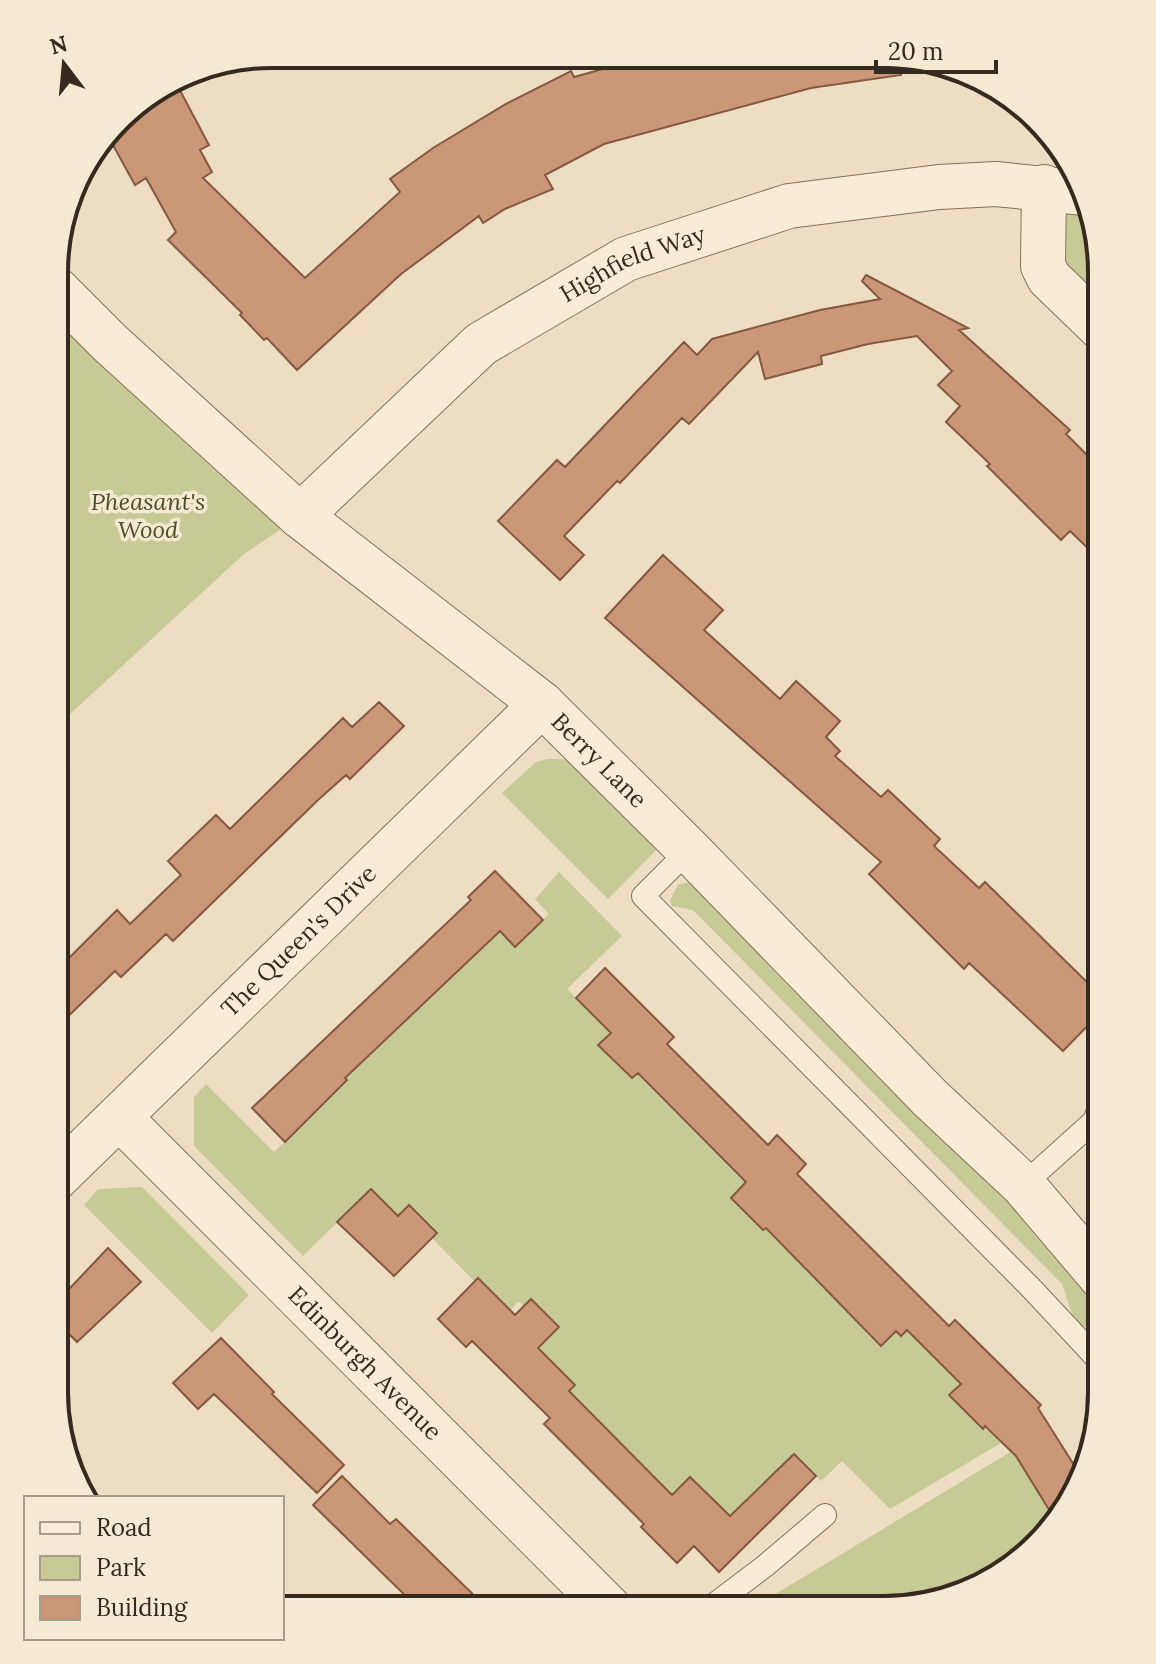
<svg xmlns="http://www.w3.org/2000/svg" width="1156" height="1664" font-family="Lora,serif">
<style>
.green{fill:#c6ca97}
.building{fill:#ca9879;stroke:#855941;stroke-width:2}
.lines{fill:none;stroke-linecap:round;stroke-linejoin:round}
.service-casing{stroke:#86705a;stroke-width:24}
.minor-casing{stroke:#86705a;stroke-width:46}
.service{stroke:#f8ecd6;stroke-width:22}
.minor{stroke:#f8ecd6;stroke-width:44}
.labels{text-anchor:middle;stroke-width:7;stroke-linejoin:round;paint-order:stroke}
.street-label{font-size:24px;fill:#36291e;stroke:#f4e9d2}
.park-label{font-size:24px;font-style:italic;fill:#495225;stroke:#f4e9d2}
.rim{fill:none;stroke:#36291e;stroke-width:4}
</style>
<rect width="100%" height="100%" fill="#eddec3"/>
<path class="green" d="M1044,187L1084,193L1102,272V329L1042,251Z
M56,302L292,522L244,554L55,728Z
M548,759H562L579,767L661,845L608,899L502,793L536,762Z
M559,872L622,936L567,989L611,1033L599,1045L632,1078L648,1064L657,1093L725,1161L757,1171L731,1198L763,1230L766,1228L788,1251L826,1262L812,1277L850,1315L866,1300L872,1327L866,1333L880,1346L896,1331L907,1330L961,1384L950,1395L1001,1443L890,1509L842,1461L821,1481L794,1454L730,1516L691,1477L671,1494L569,1391L574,1385L538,1348L559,1327L518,1302L509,1312L479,1279L475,1282L432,1238L437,1232L409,1205L398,1216L371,1189L303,1256L194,1146V1097L206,1084L274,1152L314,1114L313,1112L344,1077L500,931L515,946L549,914L535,899Z
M689,882L699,884L1102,1293V1322L1087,1328L1075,1323L1062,1284L693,910L672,906L670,900L678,885Z
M142,1187L249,1295L212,1333L84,1205L98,1189Z
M1012,1451L1056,1521L980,1588L884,1610H749Z"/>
<path class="building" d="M653,55H699L702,68L751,55L900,56L901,75L811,88L604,144L545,175L553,189L505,209L483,223L479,216L401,274L297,370L267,338L264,340L240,315L242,313L168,240L176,232L146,178L135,185L107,134L129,108L175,81L209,145L200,150L212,172L203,178L305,278L400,192L390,179L433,148L506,104L571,71L574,77Z
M866,275L968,328L959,330L1070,430L1066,434L1102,470V562L1070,531L1061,540L987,466L990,464L946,422L960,406L938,385L952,371L917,336L868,344L821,356L822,364L765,379L758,352L689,424L682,418L620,483L617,481L564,536L584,555L560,580L498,521L557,460L565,467L684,342L697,355L712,339L820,310L880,299L862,281Z
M663,555L723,610L704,630L780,699L796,681L840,721L826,737L840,751L835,756L881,797L888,790L940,839L934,846L979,888L985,882L1102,997V1011L1063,1051L969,963L964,969L869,874L881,862L605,618Z
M379,702L404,726L350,779L346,775L318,800L173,941L166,934L121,977L115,971L55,1029V972L117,910L130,924L181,875L168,861L216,815L230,829L343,718L352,727Z
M495,871L543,920L515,947L500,931L345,1078L347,1080L285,1142L252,1108L471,900L468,897Z
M605,968L674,1037L667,1044L768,1145L777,1135L806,1164L797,1174L949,1326L955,1320L1041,1405L1038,1408L1079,1473L1065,1514L1056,1521L1016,1456L985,1426L983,1429L949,1395L961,1384L907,1330L901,1336L896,1331L881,1346L766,1228L763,1230L731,1198L746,1182L638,1073L632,1078L598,1045L611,1033L576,998Z
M371,1189L398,1216L409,1205L437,1233L394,1276L337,1222Z
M108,1248L141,1282L77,1342L54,1319V1305Z
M478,1278L515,1315L531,1299L559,1327L538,1348L575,1385L569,1391L672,1495L690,1477L730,1516L794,1454L816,1476L719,1572L694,1546L677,1563L641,1527L644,1524L544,1424L550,1418L472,1341L466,1347L438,1319Z
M221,1338L274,1392L272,1394L344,1465L317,1493L214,1394L198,1409L173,1383Z
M342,1476L390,1524L396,1519L488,1609H419L313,1505Z"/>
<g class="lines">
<defs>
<path id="service" d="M689,850L643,896L1032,1289L1102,1364
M1023,1185L1094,1121L1102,1101
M708,1609L765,1566L825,1515"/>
<g id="minor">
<path d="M1044,187L1043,266L1049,278L1102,329"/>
<path id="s1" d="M56,289L110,343L300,516L542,704L689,850L930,1098L1023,1185L1102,1278"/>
<path id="s2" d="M300,516L481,344L626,259L789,206L939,187L996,184L1084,193"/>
<path id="s3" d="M119,1117L610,1609"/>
<path id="s4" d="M54,1180L542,704"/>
</g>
</defs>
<use href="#service" class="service-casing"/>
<use href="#minor" class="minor-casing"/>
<use href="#service" class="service"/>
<use href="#minor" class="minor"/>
</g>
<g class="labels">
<g class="street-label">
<text dy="8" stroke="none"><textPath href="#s2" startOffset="422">Highfield Way</textPath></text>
<text dy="8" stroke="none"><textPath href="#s1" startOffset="720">Berry Lane</textPath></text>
<text dy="8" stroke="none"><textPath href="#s4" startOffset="342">The Queen's Drive</textPath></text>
<text dy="8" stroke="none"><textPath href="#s3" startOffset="348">Edinburgh Avenue</textPath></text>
</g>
<g class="park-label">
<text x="148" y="510">Pheasant's<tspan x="148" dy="28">Wood</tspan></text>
</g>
</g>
<path d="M0 0H1156V1664H0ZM272 68H884A204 204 0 0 1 1088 272V1392A204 204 0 0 1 884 1596H272A204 204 0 0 1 68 1392V272A204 204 0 0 1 272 68Z" fill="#f4e9d2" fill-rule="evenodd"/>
<path class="rim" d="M272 68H884A204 204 0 0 1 1088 272V1392A204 204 0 0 1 884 1596H272A204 204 0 0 1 68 1392V272A204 204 0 0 1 272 68Z"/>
<rect x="24" y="1496" width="260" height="144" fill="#f4e9d2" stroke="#a89c8a" stroke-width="2"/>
<rect x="40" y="1522" width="40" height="12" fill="#f8ecd6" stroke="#a89c8a" stroke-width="2"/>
<text x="96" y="1536" font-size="24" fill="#36291e">Road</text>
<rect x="40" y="1556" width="40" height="24" fill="#c6ca97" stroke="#a89c8a" stroke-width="2"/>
<text x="96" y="1576" font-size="24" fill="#36291e">Park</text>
<rect x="40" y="1596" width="40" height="24" fill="#ca9879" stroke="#a89c8a" stroke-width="2"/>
<text x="96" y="1616" font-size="24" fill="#36291e">Building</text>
<g transform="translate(64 64) rotate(344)" stroke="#f4e9d2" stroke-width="6" paint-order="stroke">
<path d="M0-6L14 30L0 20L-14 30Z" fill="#36291e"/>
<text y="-12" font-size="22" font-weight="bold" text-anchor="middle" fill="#36291e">N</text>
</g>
<path d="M876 60v12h120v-12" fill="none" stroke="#36291e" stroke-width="4"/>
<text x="888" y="60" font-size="24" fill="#36291e" stroke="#f4e9d2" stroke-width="6" paint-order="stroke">20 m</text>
</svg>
